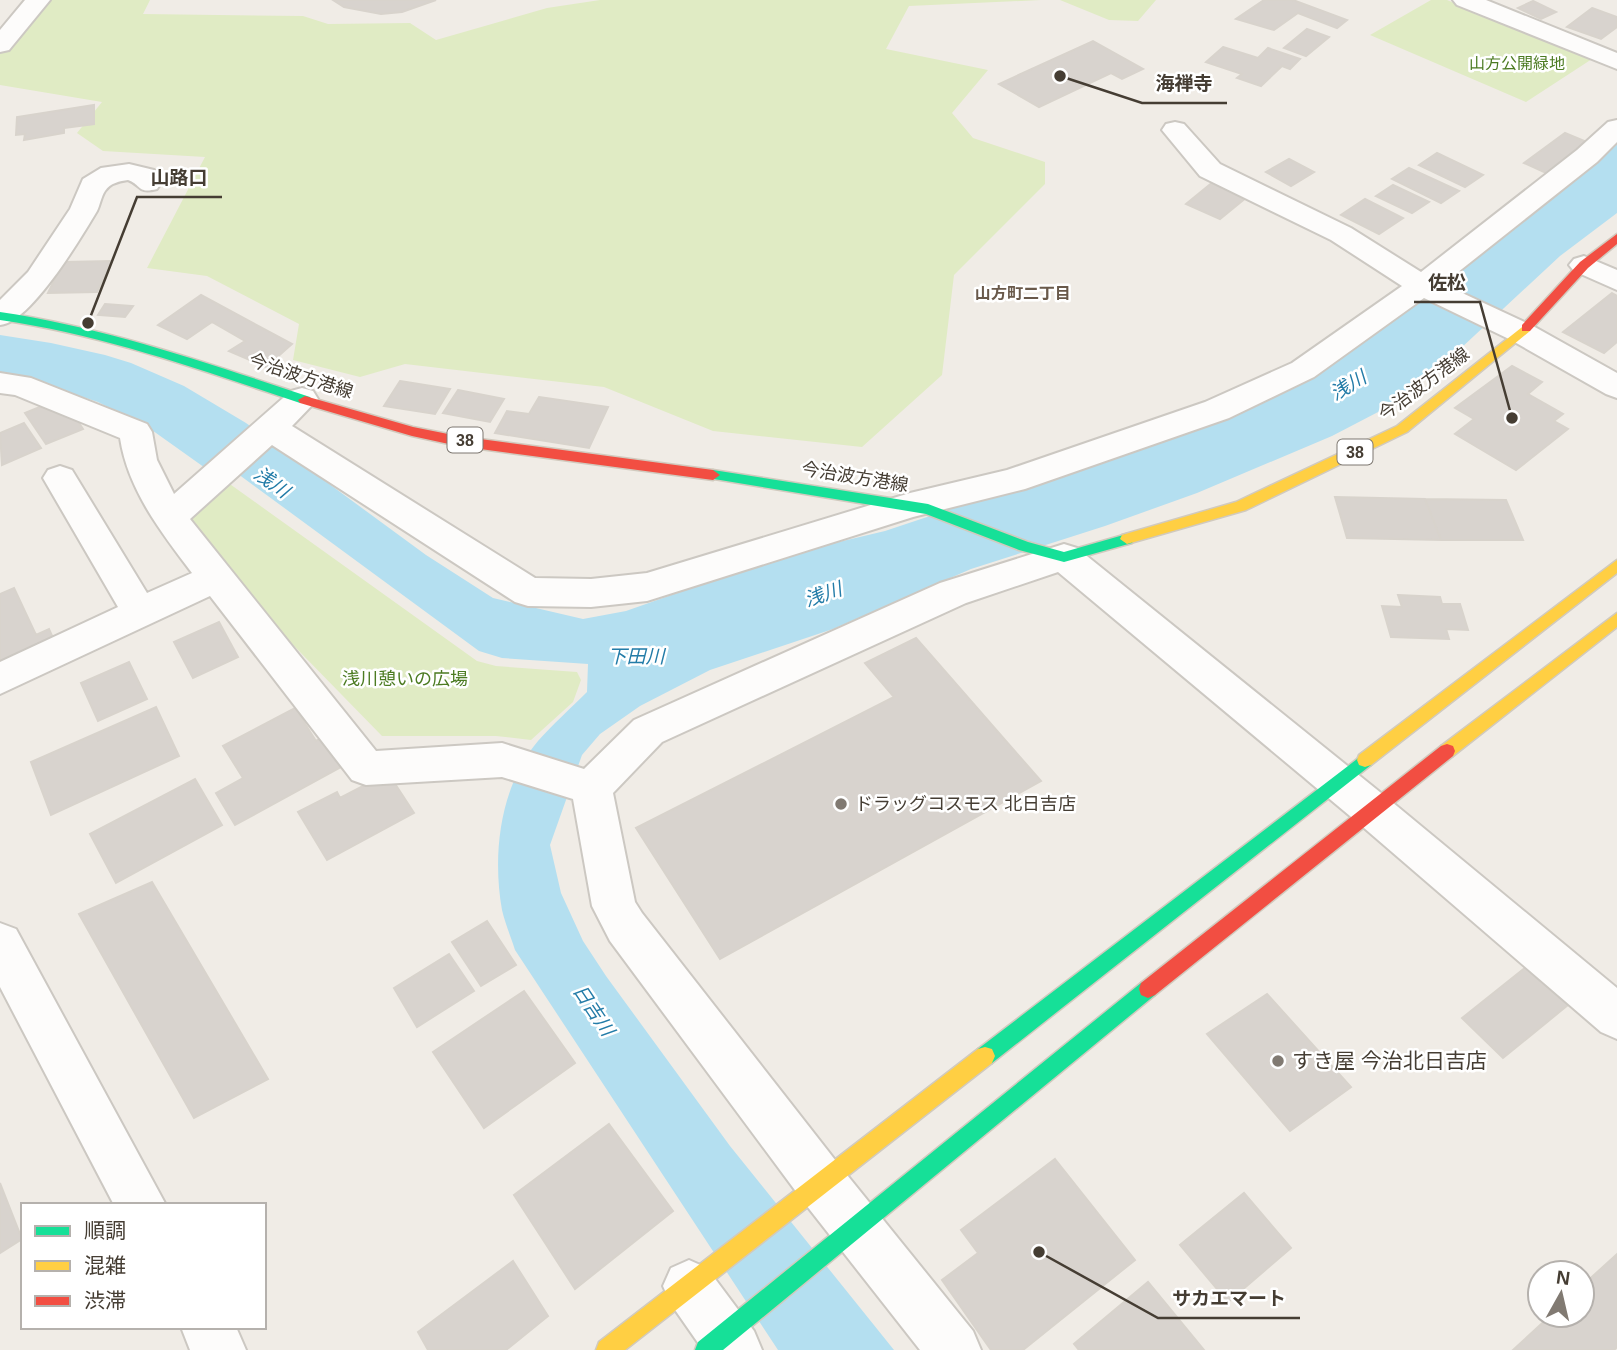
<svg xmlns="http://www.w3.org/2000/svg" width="1617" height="1350" font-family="Arial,'Noto Sans JP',sans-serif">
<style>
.green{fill:#e0ebc4}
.water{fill:#b4dff0}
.building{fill:#d8d3ce;stroke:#d8d3cc;stroke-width:2}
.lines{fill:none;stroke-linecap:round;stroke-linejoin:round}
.street-casing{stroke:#ccc8c2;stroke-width:4}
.fast-casing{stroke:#d1cabe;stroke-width:3}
.slow-casing{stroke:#d1cabe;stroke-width:3}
.jam-casing{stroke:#d1cabe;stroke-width:3}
.street{fill:#fdfcfb;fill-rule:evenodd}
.fast{fill:#16e098;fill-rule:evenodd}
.slow{fill:#ffcf43;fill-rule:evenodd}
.jam{fill:#f24e42;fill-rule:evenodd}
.poi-dot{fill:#817a72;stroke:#fff;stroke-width:2.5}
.labels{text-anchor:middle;stroke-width:5;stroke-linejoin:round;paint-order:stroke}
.far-park-label{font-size:16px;fill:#4c7b22;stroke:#fff}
.far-neighbourhood-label{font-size:16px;font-weight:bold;fill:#69594a;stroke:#fff}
.shield{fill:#fff;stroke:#7d7770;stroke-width:2}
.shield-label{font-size:16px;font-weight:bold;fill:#453d33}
.street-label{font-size:18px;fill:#453d33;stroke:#fff}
.park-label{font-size:18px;fill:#4c7b22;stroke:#fff}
.poi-label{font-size:18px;fill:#453d33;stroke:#fff;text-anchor:start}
.water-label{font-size:19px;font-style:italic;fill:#237ca8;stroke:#fff}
.near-poi-label{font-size:21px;fill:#453d33;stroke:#fff;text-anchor:start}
.leader{fill:none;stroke:#453d33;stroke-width:2.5}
.callout-dot{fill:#453d33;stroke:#fff;stroke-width:2.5}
.callout-label{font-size:19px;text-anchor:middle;font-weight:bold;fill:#453d33;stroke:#fff;stroke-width:5;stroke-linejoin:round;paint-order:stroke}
</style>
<rect width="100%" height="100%" fill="#f0ece6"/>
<path class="green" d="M47,0H150L143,14L303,16L328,24L410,23L436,40L547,8L600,0H1041L909,6L886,49L988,70L952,113L973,138L1045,162V184L954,275L942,375L862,447L713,431L604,387L405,364L360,377L293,360L299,324L207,276L147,268L205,157L103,151L77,133L102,102L0,85V54L10,48Z
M1060,0H1156L1138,21L1109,20Z
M1431,0H1447L1592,59L1526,102L1370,35Z
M227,482L477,661L496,666L577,672L581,680L573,702L531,740L496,736H382L257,608L184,514Z"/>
<path class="water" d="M1617,139V213L1560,256L1460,349L1380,411L1332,436L1197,493L1105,526L971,569L833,629L710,670L640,706L600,734L582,755L550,845L561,893L583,941L606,976L730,1146L894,1350H778L515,950C511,937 505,923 502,910C492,854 500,786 538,741C553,724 571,708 587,692L588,664L502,658L479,651L234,471L208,470L149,428L98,402L49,386L0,377V335L51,343L105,355L131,363L184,386L246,423L426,555L493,598L583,619L626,611L788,554L885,531L1002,492L1300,384L1405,311Z"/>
<path class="building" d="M333,0H436L402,12L381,14L344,7Z
M1264,0H1293L1347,20L1337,28L1298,13L1274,30L1236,19Z
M1533,1L1556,12L1541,19L1518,8Z
M1592,8L1617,17V27L1601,39L1567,27Z
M1307,29L1329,37L1306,56L1284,48Z
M1093,41L1143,69L1122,79L1111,73L1039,107L999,84Z
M1223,47L1258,58L1268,48L1300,59L1290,69L1282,66L1261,86L1237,78L1242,74L1206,62Z
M94,105V124L64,128V133L24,140L25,134L16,135L17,117Z
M1565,133L1594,145L1553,176L1524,163Z
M1437,153L1483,175L1465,187L1419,165Z
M1289,159L1314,172L1291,186L1266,172Z
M1409,168L1459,191L1441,203L1392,179Z
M1213,182L1247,197L1220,219L1186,204Z
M1393,185L1429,202L1412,213L1376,196Z
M1365,199L1403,218L1379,234L1341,215Z
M112,261L97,292L48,293L63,262Z
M1612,293L1617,296V342L1604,353L1563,332Z
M201,295L292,344L266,367L229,351L245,341L212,322L187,339L158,325Z
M105,304L133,306L125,317L98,315Z
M1512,366L1542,382L1528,394L1563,414L1554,421L1568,429L1516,470L1455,434L1474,419L1455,408Z
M400,381L450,389L435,414L384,406Z
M458,390L504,399L490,422L443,413Z
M539,397L608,407L589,448L495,433L507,411L529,414Z
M54,401L71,411L83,429L46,444L25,413Z
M24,423L41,448L2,465L0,433Z
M1335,497L1425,499L1441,540L1347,538Z
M1425,499L1506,500L1523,540H1441Z
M14,588L36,635L49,629L58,649L0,675V594Z
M1398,595L1440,597L1442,604H1460L1468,630L1446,629L1449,639L1391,637L1382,606L1402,607Z
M219,622L238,657L193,678L174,642Z
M916,638L1041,781L720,959L636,828L894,697L865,663Z
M129,662L147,699L98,721L81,683Z
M156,707L179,756L51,815L31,762Z
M295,708L316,741L333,732L352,761L235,825L216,793L243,778L223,746Z
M388,773L414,813L327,860L298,812L337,792L340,798Z
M195,779L222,825L116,883L90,834Z
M152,882L268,1079L194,1118L79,914Z
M487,921L516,965L481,986L452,942Z
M449,954L474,991L417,1027L394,988Z
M1526,967L1568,1005L1503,1058L1462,1018Z
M524,991L575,1063L484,1128L433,1052Z
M1267,994L1351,1087L1290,1131L1207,1034Z
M609,1124L673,1211L575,1289L514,1195Z
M1055,1159L1135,1260L1023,1350H991L942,1280L978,1253L961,1230Z
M0,1183L22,1239L0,1253Z
M1244,1193L1291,1248L1228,1302L1180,1245Z
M1617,1254V1347L1614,1350H1513L1551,1315H1582V1286Z
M513,1261L548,1316L506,1350H428L418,1332Z
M1148,1282L1204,1350H1079L1074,1344Z"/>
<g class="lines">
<defs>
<path id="street" d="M25,0H50L9,50L0,52V30Z
M1453,0H1486L1617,53V69L1457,5Z
M1617,120V142L1597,162L1443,284L1533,326L1617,373V398L1606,394L1511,340L1424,298L1314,377L1229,418L1025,489L913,517L647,601L591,607L528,606L515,602L272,445L190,519L376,751L502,743L584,769L634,720L940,583L1064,544L1077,548L1386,797L1617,988V1039L1601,1032L1356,821L1058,572L966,603L662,742L613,793L635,902L642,913L839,1165L973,1331L981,1350H920L803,1201L610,941L592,906L573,799L502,777L366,785L352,780L210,596L0,694V662L118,607L43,478L48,470L60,466L72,470L147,593L192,573C161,532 128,490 120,438L15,395L0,393V373L31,378L147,424L152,432L157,460L174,494L291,391L302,388L313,391L318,399L292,426L535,578L591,579L647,573L910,493L1007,470L1205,402L1292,363L1402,286L1331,240L1200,176L1162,130L1166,124L1175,122L1184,124L1220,164L1351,228L1421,272L1577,150L1608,122Z
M129,164L154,170L161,183L157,189C137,194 142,185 128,180C120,181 110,183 105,191C101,197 100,205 97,211C81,238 30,323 0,325V300L28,272L70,209L83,179L101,168Z
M1584,256L1617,270V290L1574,271L1569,265L1574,259Z
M0,923L16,929L166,1205H114L0,987Z
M689,1260L707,1268L754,1331L762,1350H703L671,1304L663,1286L671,1268Z
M181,1327H236L246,1350H190Z"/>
<path id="fast" d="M0,312C107,328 207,363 310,397L312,400L310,403H300C201,370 104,335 0,320Z
M713,470L928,504L1028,542L1064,552L1127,534L1134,539L1132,543L1064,562L1019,550L926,514L708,478L706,475Z
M1365,753L1371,755L1373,760L1371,765L992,1063L985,1065L978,1063L975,1056L978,1049Z
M1148,980L1155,983L1157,989L1155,995L723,1350H695L698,1342L1141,983Z"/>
<path id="slow" d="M1526,324L1530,325V331L1407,432L1246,510L1127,544L1120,539L1122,535L1236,502L1397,426Z
M1617,560V573L1371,765L1365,767L1359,765L1357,760L1359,755Z
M1617,613V627L1453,756L1447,758L1441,756L1439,751L1441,746Z
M985,1047L992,1049L995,1056L992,1063L625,1350H596L599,1342L978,1049Z"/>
<path id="jam" d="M1617,234V244L1588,268L1530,331H1522V325L1580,262Z
M305,396L413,427L458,436L713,470L720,475L713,480L458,446L412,436L300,403L298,400Z
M1447,744L1453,746L1455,751L1453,756L1155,995L1148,998L1141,995L1139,989L1141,983L1441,746Z"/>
</defs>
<use href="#street" class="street-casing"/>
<use href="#fast" class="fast-casing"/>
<use href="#slow" class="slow-casing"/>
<use href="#jam" class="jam-casing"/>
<use href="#street" class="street"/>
<use href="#fast" class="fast"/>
<use href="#slow" class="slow"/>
<use href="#jam" class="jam"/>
</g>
<g class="poi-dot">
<circle cx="841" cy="804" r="7"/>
<circle cx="1278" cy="1061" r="7"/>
</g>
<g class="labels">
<g class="far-park-label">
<text x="1517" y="69">山方公開緑地</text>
</g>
<g class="far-neighbourhood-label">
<text x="1023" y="299">山方町二丁目</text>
</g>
<g class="shield">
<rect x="447.5" y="427.5" width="35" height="25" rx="5"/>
<rect x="1337.5" y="439.5" width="35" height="25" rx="5"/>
</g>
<g class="shield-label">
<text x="465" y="446">38</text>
<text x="1355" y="458">38</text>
</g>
<g class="street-label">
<text transform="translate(301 376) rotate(18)" y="6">今治波方港線</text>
<text transform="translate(1424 384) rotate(-37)" y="6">今治波方港線</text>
<text transform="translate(855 477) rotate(9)" y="6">今治波方港線</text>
</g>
<g class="park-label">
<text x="405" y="685">浅川憩いの広場</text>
</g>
<g class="poi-label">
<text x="855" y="810">ドラッグコスモス 北日吉店</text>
</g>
<g class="water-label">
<text transform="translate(1348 385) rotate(-31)" y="7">浅川</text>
<text transform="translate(272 482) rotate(35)" y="7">浅川</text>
<text transform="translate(823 594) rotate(-19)" y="7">浅川</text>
<text x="636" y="663">下田川</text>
<text transform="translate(594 1010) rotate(56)" y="7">日吉川</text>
</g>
<g class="near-poi-label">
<text x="1292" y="1068">すき屋 今治北日吉店</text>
</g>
</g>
<path class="leader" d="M1060 76L1142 103H1227M88 323L137 197H222M1512 418L1480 302H1414M1039 1252L1158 1318H1300"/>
<g class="callout-dot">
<circle cx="1060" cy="76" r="7"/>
<circle cx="88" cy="323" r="7"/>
<circle cx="1512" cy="418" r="7"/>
<circle cx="1039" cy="1252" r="7"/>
</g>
<g class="callout-label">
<text x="1184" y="90">海禅寺</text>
<text x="179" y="184">山路口</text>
<text x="1447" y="289">佐松</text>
<text x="1229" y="1305">サカエマート</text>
</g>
<rect x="21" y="1203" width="245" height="126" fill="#ffffff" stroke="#b5b1ad" stroke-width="2"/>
<rect x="35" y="1226" width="35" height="10" fill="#16e098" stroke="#b5b1ad" stroke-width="2"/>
<text x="84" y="1238" font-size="21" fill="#453d33">順調</text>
<rect x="35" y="1261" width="35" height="10" fill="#ffcf43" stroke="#b5b1ad" stroke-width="2"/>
<text x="84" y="1273" font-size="21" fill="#453d33">混雑</text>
<rect x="35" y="1296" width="35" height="10" fill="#f24e42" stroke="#b5b1ad" stroke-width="2"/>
<text x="84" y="1308" font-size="21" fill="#453d33">渋滞</text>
<g transform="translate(1561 1294) rotate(8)"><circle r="33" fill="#ffffff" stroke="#b5b1ad" stroke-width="2"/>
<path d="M0-5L12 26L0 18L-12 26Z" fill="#817a72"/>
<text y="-10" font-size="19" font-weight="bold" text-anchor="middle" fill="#453d33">N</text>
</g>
</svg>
